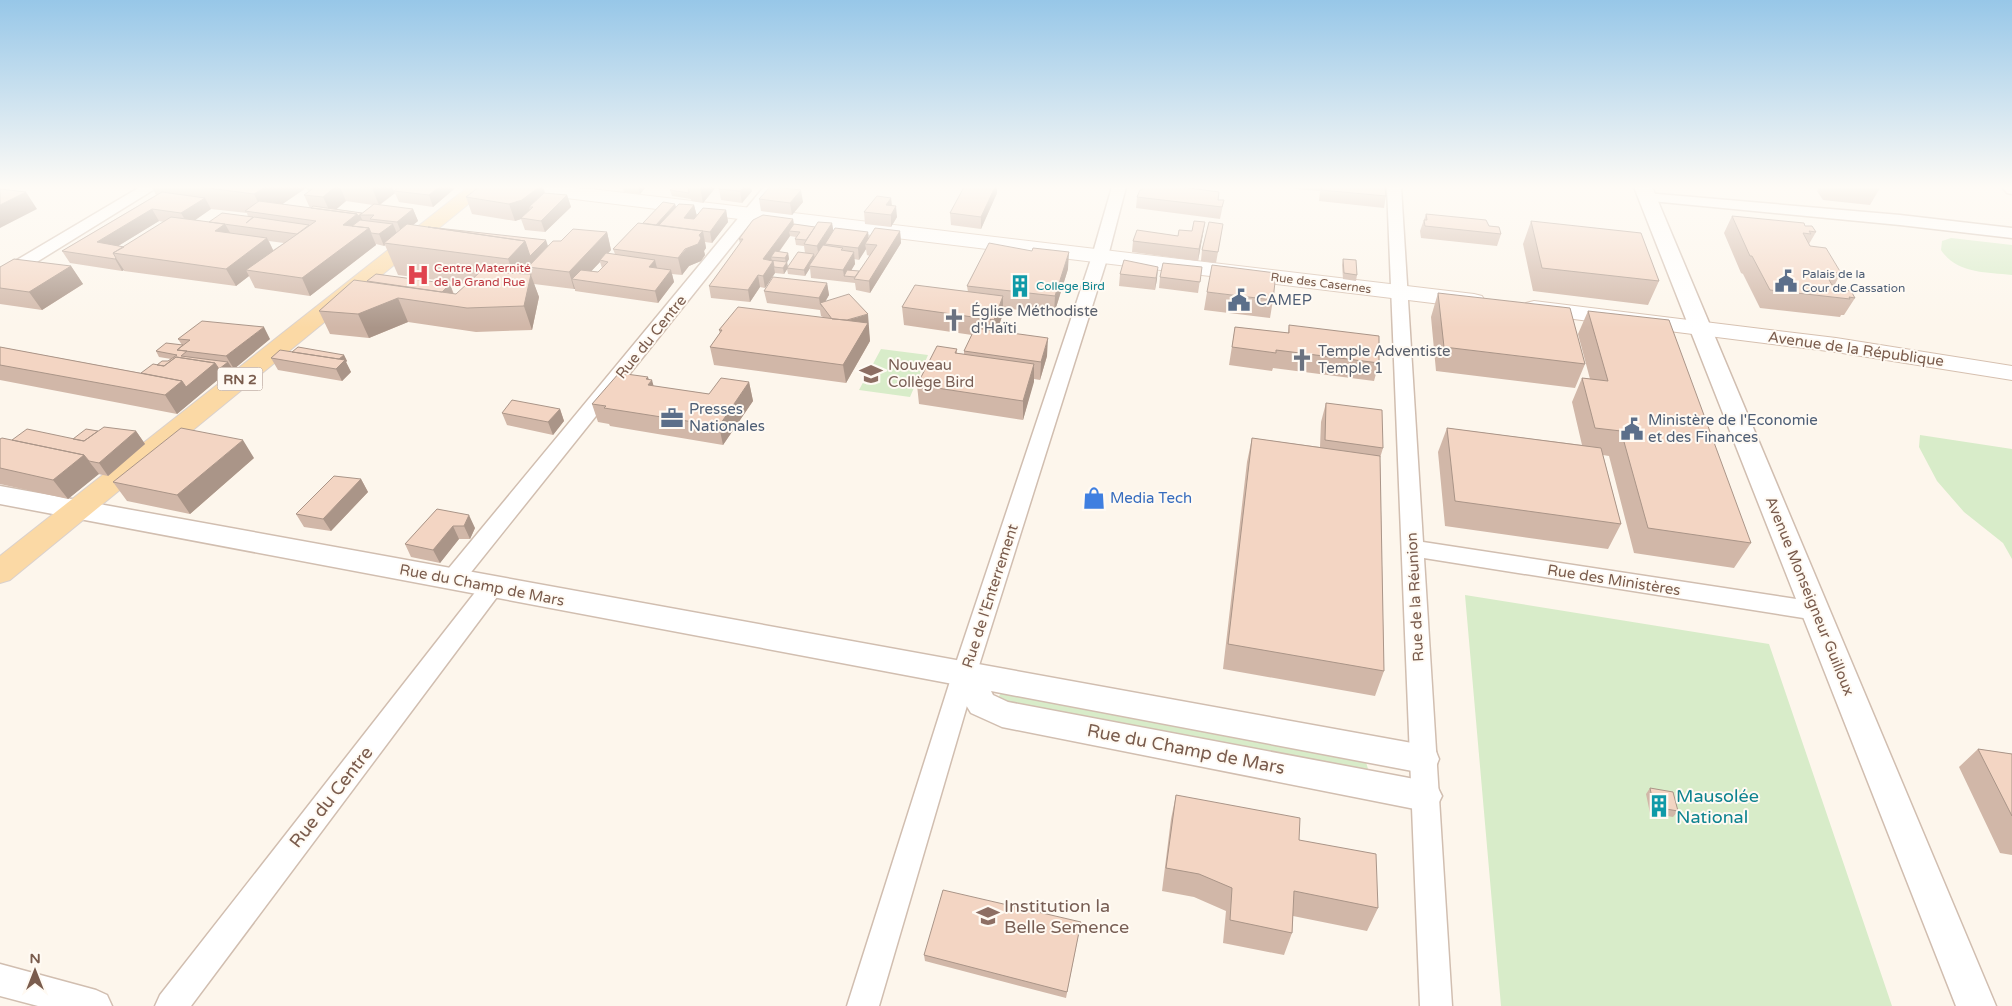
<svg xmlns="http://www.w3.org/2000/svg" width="2012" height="1006" font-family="'Varela Round',sans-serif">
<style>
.green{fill:#d8ecc9}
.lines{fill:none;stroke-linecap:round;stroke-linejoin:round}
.minor-casing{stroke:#d1beb0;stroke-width:3}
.tertiary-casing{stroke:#d1beb0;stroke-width:3}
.secondary-casing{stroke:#d6c0b0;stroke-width:2}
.primary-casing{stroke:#dad1cd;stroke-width:2}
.minor{fill:#fff;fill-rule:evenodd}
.tertiary{fill:#fff;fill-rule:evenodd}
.secondary{fill:#fff;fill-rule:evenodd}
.primary{fill:#fbd9a5;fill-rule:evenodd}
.wall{fill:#d1b7a8;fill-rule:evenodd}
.shaded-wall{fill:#aa9588}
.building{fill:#f3d5c3;stroke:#aa9588}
.labels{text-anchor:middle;stroke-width:4;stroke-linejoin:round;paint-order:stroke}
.far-health-label{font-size:12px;fill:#be3a42;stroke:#fffaf3;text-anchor:start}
.far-service-label{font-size:12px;fill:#4e5e75;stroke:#fffaf3;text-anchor:start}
.far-street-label{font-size:12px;fill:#7a5c4d;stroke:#fffaf3}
.far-culture-label{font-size:12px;fill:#0d838f;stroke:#fffaf3;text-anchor:start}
.shield{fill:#fffaf3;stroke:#a28b7f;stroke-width:1}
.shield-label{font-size:14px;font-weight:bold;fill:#7a5c4d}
.service-label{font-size:15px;fill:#4e5e75;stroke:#fffaf3;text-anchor:start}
.worship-label{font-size:15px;fill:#5b616d;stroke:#fffaf3;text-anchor:start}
.street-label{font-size:15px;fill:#7a5c4d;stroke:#fffaf3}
.education-label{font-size:15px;fill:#785e54;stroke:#fffaf3;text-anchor:start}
.shop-label{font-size:15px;fill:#366cbe;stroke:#fffaf3;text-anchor:start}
.near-street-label{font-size:18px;fill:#7a5c4d;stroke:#fffaf3}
.near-culture-label{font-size:18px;fill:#0d838f;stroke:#fffaf3;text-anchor:start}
.near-education-label{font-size:18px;fill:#785e54;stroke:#fffaf3;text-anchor:start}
</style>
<rect width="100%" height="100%" fill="#fdf6ec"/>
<path class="green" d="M1951,238L2012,245V275C1986,272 1957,274 1941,250L1942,241Z
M881,349L928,355L910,397L859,390Z
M1920,435L2012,449V559L2003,543L1964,512L1937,481L1919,447Z
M1465,595L1769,644L1892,1006H1501Z
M1001,693L1366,762L1368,769L1364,770L1004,702L998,698Z"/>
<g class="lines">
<defs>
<path id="minor" d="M140,187H158L6,281L0,282V270Z
M764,187H779L460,586L452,588L444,586L441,580L444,574Z
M1112,187H1126L1108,256L976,675L879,1006H847L952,675L1092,256Z
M1387,187H1401L1423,542L1816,602L1824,605L1828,611L1824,617L1816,620L1424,558L1452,1006H1420Z
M2002,187H2012V194L2007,193Z
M1646,193L1900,215L2012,228V238L1900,225L1641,200L1639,197L1641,194Z
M492,579L500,581L503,587L500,593L191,1006H155L160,995L484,581Z
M0,964L96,990L107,995L112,1006H38L0,996Z"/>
<path id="tertiary" d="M1634,187H1652L1996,1006H1956Z
M0,486L1423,745L1435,749L1439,759L1435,769L1423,773L991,691L993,695L1008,702L1425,781L1437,786L1442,796L1437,806L1425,811L1002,727L971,713L953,684L0,504Z"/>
<path id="secondary" d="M516,187H574L1474,294L1482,296L1485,301L1482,306L1474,308L525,193L518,191Z
M1534,301L1836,338L2012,366V380L1836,352L1526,313L1523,308L1526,303Z"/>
<path id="primary" d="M468,187H489L10,580L0,583V556Z"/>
</defs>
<use href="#minor" class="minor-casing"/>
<use href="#tertiary" class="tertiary-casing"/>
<use href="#secondary" class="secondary-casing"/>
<use href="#primary" class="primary-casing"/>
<use href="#minor" class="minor"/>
<use href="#tertiary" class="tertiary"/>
<use href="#secondary" class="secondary"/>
<use href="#primary" class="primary"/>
</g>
<path class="wall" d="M152,187H392L395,193L380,205L413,209L418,221L413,225L548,246L561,241L607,232L611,250L608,254H615L613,249L643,223L675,204L676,207L694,205L697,216L726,210L728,222L712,243L705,242L706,248L704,251L705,255L701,261L689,266L682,275L672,274L674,282L658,303L575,291V289H574L534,284L539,297L532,330L476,332L408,322L369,338L330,334L319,311L367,281L450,284L454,294H456L467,284L398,275L385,245L384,246L376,244V245L310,296L255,288L249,276L236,286L124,271V270L122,271L70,263L62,251L156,195ZM306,188L307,190L310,191L304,195L310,208L282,204ZM346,201L373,205L362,213L336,209ZM211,209L247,213L248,217L209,222L195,220ZM159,221L164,222L124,247L118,246ZM269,241L284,243L273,250ZM600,262L602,268L598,272L591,271Z
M397,187H453L454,189L433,207L399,202L394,191L398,188Z
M543,187L545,193L567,195L571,207L545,232L525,230L521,219L515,221L472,214L466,197Z
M575,187H592L590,189L575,188Z
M622,187H646L640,194L624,192Z
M674,187H716L703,203L691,201V199L672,196L670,190Z
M720,187H751L752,191L742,203L721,200L719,189Z
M1295,187H1386V196L1384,208L1319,201L1320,191L1295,189Z
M1820,187H1879L1880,188L1870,205L1823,200L1817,191Z
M997,193L981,229L951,225L950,213Z
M1137,197L1218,200H1224L1220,219L1136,208Z
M891,198L892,205L897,217L891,227L865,224L864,212Z
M759,199L803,202L792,215L761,211Z
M1426,214L1489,226L1501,234L1497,246L1421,238L1420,231Z
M1732,216L1805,226L1816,232L1809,244L1810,246L1841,273L1834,286L1844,290L1855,298L1844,315H1841L1840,317L1760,308L1743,274L1741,273L1724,233Z
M793,219L794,224L815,227L832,223L833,231L868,232L869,239L900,231L901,243L870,293L856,290L855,283L811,278L810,268L805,276L788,274L787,269L784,274L775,273L765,288L760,287L750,302L711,298L709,286L740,244L739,239ZM790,236L796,237L795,239L796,245L804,246L805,253L788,268L787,262L789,259L788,253L779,252ZM866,249L867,255L870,256L859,271L851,270L855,264L854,259L859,260Z
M1531,221L1659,281L1648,305L1533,291L1523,244Z
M1205,222L1198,261L1132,252L1133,241L1178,236L1192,231Z
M1223,224L1216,263L1201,261L1202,250Z
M1343,259L1357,275L1356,281L1343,279L1342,265Z
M1124,260L1157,279L1155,290L1119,286L1120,274Z
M71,266L83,284L42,310L0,304V267Z
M1202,267L1198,293L1159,288L1160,277Z
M1068,269L1054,314L1003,308V314L997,331L1047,356L1040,380L1034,379L1023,420L919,404L917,385L957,349V353L964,354V351L972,335L904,325L902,307L968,292L967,286Z
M827,283L829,295L825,302L869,326H868L870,341L846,383L714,365L710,347L720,333L719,330L823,317L821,316L820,310L767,303L764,291Z
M1207,292L1273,300L1270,318L1204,310Z
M1438,293L1585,364L1575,388L1436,371L1431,317Z
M1588,311L1751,543L1734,568L1634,553L1609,456L1603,455L1621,524L1608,549L1445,526L1438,452L1447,428L1582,445L1572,402L1582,378L1590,379L1578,334Z
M1289,325L1379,363L1374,381L1273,368L1272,371L1229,365L1235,327L1288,333Z
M178,339H270L234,369L232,368L223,375L177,414L0,380V347L141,373L157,365L168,361L171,359L159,357L156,351L182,345Z
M292,352L344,355L347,361L346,362L351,372L342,381L278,370L271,358Z
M649,380L653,386L709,394L749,382L753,401L723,445L610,426L609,424L598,422L592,404Z
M1326,403L1383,448L1380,458L1384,671L1375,696L1223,669L1247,462L1252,438L1320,447L1321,422Z
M560,409L564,421L553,435L507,425L502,413Z
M98,431H136L145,444L108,476L98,474L68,499L0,484V439L12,440L73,439Z
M254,458L190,514L127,501L113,482Z
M361,479L368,492L331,531L304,527L296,514Z
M437,509L475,528L470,539H459L440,563L411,557L405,544Z
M1978,749L2012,754V855L2000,853L1959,767Z
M1650,788L1678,811L1673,817L1650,813L1646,794Z
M1176,795L1299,840L1378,908L1367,931L1293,916L1292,933L1284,955L1223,943L1226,911L1194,897L1162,891L1171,819Z
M1081,922L1066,998L925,961L924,955Z"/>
<path class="shaded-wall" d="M265,187H306V188L268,214H264L254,194Z
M335,187H340L346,201L331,214L323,197Z
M373,187H392L395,193L379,205L372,188Z
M439,187H453L454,189L433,207L429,195Z
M539,187H543L547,201L533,207H529L531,214L527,217L515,221L509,204Z
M638,187H646L640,194Z
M700,187H716L703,203Z
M744,187H751L752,191L742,203L740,191Z
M995,187H997V193L981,229V217Z
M801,190L803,202L792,215L790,203Z
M26,192L37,209L0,228V205Z
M567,195L571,207L545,232L541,221Z
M205,198L211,209L188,225L181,213Z
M891,198L892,209L886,205Z
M675,204L678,215L654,228Z
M694,205L697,217L687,230L684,218Z
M896,206L897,217L891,227V215Z
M152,209L159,221L105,254L97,242Z
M413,209L418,221L402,234L397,222Z
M726,210L728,222L712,243L710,232Z
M357,214L360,215L365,226L369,228L376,245L310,296L302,278L343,225Z
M793,219L794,230L789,231L790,236L775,257H771L772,261L763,259Z
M1205,222L1203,234L1198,261L1199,249Z
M832,223L834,235L825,244V248L819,258L817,246Z
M225,224L235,241L215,231Z
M393,224L398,236L384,243L385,245L384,246L379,234Z
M703,231L706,248L704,251L705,255L701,261L689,266L682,275L678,258Z
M900,231L901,243L870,293L869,281Z
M607,232L611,250L601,260H600V262L583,280L572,279L575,289H574L569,272Z
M868,232L869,244H865L866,249L859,260L858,248Z
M267,238L276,256L246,270L249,276L236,286L226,269Z
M546,240L552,258L534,267L530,256Z
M525,241L534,267H528L539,297L532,330L508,259Z
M854,252L855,264L848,276H844L843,270Z
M1069,252L1068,269L1054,314L1055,296Z
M788,253L789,259L786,264L785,258Z
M814,254L815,260L809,266L810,268L805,276L804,270Z
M116,258L124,270L122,271L115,259Z
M655,260L658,272L649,267Z
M773,261L775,273L765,288L763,276Z
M787,262L788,268L784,274L783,268Z
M71,266L83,284L42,310L29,292Z
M1158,267L1157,279L1155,290L1156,278Z
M671,270L674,282L658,303L655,291Z
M758,275L760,287L750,302L748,290Z
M827,283L829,295L822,307L820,304L819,298Z
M450,284L454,296L441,293Z
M1003,296V314L994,338V320Z
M398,298L408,322L369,338L358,314Z
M868,314L870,341L846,383L843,365L836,324Z
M264,327L270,339L234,369L226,356Z
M1048,338L1047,356L1040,380L1041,362Z
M344,355L347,361L346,362L351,372L342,381L336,369L337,361Z
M228,362L232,368L177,414L165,395L182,381L215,363Z
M1034,364V382L1023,420V401Z
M648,377L650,383L652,380L657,399L653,403L646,379Z
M749,382L753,401L723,445L719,426Z
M560,409L564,421L553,435L548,422Z
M136,431L145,444L108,476L99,463Z
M243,440L254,458L190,514L177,495Z
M84,455L99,474L68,499L53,480Z
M361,479L368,492L331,531L323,519Z
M469,515L475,528L470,539L464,526Z
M453,526L459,539L440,563L433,550Z"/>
<path class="building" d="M201,187H265L254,194Z
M315,187H335L323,197L304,195Z
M361,187H373L372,188Z
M399,187H439L429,195L394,191Z
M479,187H539L522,200L509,204L466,197Z
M674,187H688L689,193L670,190Z
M720,187H744L740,191L719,189Z
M770,187H775L801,190L790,203L759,199Z
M964,187H995L981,217L950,213Z
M1143,187H1182L1219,192L1218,200H1224L1222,207L1137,197L1140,190H1142Z
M1322,187H1385L1386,196L1321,190Z
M0,189L26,192L0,205Z
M162,192L205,198L181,213L152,209L97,242L124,247L113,253L116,258L115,259L62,251Z
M544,193L567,195L541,221L521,218L533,207H529Z
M877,196L891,198L886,205L896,206L891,215L864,212Z
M259,201L357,214L343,225L369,228L302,278L246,270L316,221L245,211Z
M663,202L675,204L656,225L643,223Z
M374,204L413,209L397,222L370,219L374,215H360Z
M679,204L694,205L684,218L694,219L703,208L726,210L710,232L659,225Z
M313,206L362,213L358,216L357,214L311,208Z
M222,213L253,217L246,223L254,217L309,225L297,234L209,222Z
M1426,214L1486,220L1489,226L1499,227L1501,234L1425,226L1424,220H1427Z
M763,215L793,219L763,259L773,261L763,276L758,275L748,290L709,286L743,239H739L753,220Z
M1732,216L1804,223L1805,226H1812L1816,232L1809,231L1811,234L1803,233L1810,246L1826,248L1841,273L1824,271L1832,285L1842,286L1844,290L1851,291L1855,298L1849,297L1850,299L1770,290L1752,256H1750Z
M171,217L225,224L215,231L267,238L226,269L113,253Z
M360,220L393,224L379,234L371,233L369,228L352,226Z
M1194,221L1205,222L1199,249L1133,241L1137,230L1178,236L1179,230L1192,231Z
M1531,221L1641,233L1659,281L1542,268Z
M818,222L832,223L817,246L804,244Z
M1209,222L1223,224L1218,252L1202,250Z
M638,223L703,231L699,235L701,238L698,244L685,249L678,258L613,249Z
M407,224L525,241L508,259L384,243Z
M794,224L815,227L806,240L795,239L800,232L789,231Z
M428,227L546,240L530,256L525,241Z
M835,228L868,232L858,248L825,244Z
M875,228L900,231L869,281L854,279L877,245L865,244Z
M573,229L607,232L569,272L528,267L553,241H561Z
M989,243L1032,251L1033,248L1069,252L1055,296L967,286Z
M823,245L843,248L841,250L854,252L843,270L809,266Z
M775,251L788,253L785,258L771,257Z
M798,252L814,254L804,270L787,268Z
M606,253L655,260L649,267L671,270L655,291L572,279L581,270L598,272L608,262L600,260Z
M14,259L71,266L29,292L0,288V267Z
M1343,259L1356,260L1357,275L1344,273Z
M769,260L787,262L783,268L774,267L773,261Z
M1124,260L1158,267L1156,278L1120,274Z
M1163,263L1202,267L1200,282L1160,277Z
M1212,265L1276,273L1273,300L1207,292Z
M847,270L859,271L855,277L844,276Z
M480,272L531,274L524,306L467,308L398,298L358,314L319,311L354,280L456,294Z
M376,274L450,284L442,292L367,281Z
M773,277L827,283L819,298L764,291Z
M915,285L1003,296L994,320L902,307Z
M1438,293L1570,308L1585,364L1444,347Z
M849,294L868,314L847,320L832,319L820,303Z
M738,307L868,323L843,365L710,347L722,330H719Z
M1588,311L1669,320L1751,543L1648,528L1621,431L1595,428L1582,378L1608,381Z
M202,321L264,327L226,356L177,350L190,340L178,339Z
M1289,325L1379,336V363L1276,350V353L1232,347L1235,327L1289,333Z
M975,328L1048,338L1041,362L964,351Z
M166,343L183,345L177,350L187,351L181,356L228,362L219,369L215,363L176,357L164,366L157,365L162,361H168L177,355L156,351Z
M937,346L957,349L955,353L1034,364L1023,401L917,385Z
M0,347L182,381L165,395L0,365Z
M298,347L344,355L339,359L292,352Z
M280,350L345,360L336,369L271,358Z
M176,357L215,363L186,387L182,381L141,373L153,364L164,366Z
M619,373L648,377L646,379L652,380L648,385L709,394L721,378L749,382L719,426L604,408L606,406L592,404Z
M512,400L560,409L548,422L502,413Z
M1326,403L1382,410L1383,448L1325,440Z
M104,427L136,431L99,463L89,461L84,455L12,440L27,429L84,441Z
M181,428L243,440L177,495L113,482Z
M1447,428L1601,448L1621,524L1455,501Z
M86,429L98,431L84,441L73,439Z
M2,438L84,455L53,480L0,468V439Z
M1252,438L1380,456L1384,671L1228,644Z
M334,476L361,479L323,519L296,514Z
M437,509L469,515L464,526H453L433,550L405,544Z
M1978,749L2012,754V816Z
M1650,788L1673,792L1678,811L1654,807Z
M1176,795L1300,818L1299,840L1376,854L1378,908L1294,891L1292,933L1230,920L1232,888L1199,874L1166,868Z
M943,890L1081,922L1067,992L924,955Z"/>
<linearGradient id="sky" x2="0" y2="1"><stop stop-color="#97c7e8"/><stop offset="0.57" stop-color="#fefbf6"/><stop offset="1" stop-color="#fefbf6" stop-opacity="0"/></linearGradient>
<rect width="2012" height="328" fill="url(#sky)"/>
<defs>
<symbol id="hospital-bare" viewBox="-9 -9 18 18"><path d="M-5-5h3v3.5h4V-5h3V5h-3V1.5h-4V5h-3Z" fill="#e0444e" stroke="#fffaf3" stroke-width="2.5" paint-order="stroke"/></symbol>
<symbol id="civic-bare" viewBox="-9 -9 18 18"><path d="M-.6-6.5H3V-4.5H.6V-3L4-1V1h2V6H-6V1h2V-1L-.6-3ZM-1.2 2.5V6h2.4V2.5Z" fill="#5c6f8a" stroke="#fffaf3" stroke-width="2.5" paint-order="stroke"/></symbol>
<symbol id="building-bare" viewBox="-9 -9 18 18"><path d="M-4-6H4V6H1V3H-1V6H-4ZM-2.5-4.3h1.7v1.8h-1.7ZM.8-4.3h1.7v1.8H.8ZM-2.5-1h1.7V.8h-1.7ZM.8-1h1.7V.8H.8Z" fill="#0f9aa8" stroke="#fffaf3" stroke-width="2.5" paint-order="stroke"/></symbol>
<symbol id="church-bare" viewBox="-9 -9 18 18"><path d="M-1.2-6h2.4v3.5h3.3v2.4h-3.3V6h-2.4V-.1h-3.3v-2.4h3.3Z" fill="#6b7280" stroke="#fffaf3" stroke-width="2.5" paint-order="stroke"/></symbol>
<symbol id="school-bare" viewBox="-9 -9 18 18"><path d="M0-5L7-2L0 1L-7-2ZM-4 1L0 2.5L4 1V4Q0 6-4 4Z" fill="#8d6e63" stroke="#fffaf3" stroke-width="2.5" paint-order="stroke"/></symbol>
<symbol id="office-bare" viewBox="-9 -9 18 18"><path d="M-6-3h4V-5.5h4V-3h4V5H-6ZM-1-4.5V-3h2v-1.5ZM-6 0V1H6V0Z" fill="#5c6f8a" stroke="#fffaf3" stroke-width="2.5" paint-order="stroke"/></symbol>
<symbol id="shop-bare" viewBox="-9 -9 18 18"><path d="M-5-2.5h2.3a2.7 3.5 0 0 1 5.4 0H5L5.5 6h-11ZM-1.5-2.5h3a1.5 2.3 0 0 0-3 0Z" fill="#3f7fe0" stroke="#fffaf3" stroke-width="2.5" paint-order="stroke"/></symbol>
<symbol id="university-bare" viewBox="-9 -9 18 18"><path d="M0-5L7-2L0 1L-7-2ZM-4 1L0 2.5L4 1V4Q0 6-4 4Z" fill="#8d6e63" stroke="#fffaf3" stroke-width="2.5" paint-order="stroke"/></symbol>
</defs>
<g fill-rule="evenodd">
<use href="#hospital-bare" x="402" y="259" width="32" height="32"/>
<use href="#civic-bare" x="1770" y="265" width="32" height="32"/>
<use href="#building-bare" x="1004" y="270" width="32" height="32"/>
<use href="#civic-bare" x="1223" y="284" width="32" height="32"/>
<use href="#church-bare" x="938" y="304" width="32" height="32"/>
<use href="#church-bare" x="1286" y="344" width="32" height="32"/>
<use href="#school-bare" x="855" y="358" width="32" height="32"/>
<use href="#office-bare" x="656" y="402" width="32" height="32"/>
<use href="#civic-bare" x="1616" y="413" width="32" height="32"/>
<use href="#shop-bare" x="1078" y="482" width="32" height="32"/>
<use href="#building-bare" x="1643" y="790" width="32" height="32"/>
<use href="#university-bare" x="972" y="900" width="32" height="32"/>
</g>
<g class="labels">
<g class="far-health-label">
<text x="434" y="272">Centre Maternité<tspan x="434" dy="14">de la Grand Rue</tspan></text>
</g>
<g class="far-service-label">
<text x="1802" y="278">Palais de la<tspan x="1802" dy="14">Cour de Cassation</tspan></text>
</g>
<g class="far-street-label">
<text transform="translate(1321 283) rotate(7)" y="4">Rue des Casernes</text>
</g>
<g class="far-culture-label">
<text x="1036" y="290">College Bird</text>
</g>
<rect class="shield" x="217.5" y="367.5" width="45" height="23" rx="4"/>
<g class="shield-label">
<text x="240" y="384">RN 2</text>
</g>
<g class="service-label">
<text x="1256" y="305">CAMEP</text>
<text x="689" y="414">Presses<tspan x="689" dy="17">Nationales</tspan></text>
<text x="1648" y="425">Ministère de l'Economie<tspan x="1648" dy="17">et des Finances</tspan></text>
</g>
<g class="worship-label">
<text x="971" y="316">Église Méthodiste<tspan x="971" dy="17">d'Haïti</tspan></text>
<text x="1318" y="356">Temple Adventiste<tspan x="1318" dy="17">Temple 1</tspan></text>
</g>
<g class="street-label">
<text transform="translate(651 337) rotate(-51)" y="5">Rue du Centre</text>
<text transform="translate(1856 349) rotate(8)" y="5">Avenue de la République</text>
<text transform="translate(1614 580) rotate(9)" y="5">Rue des Ministères</text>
<text transform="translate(482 585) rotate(11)" y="5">Rue du Champ de Mars</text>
<text transform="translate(990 596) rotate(-72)" y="5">Rue de l'Enterrement</text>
<text transform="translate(1810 596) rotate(68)" y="5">Avenue Monseigneur Guilloux</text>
<text transform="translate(1415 597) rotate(-93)" y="5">Rue de la Réunion</text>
</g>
<g class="education-label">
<text x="888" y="370">Nouveau<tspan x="888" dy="17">Collège Bird</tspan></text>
</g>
<g class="shop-label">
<text x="1110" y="503">Media Tech</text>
</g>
<g class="near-street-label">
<text transform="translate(1186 749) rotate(11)" y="6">Rue du Champ de Mars</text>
<text transform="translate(331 797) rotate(-52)" y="6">Rue du Centre</text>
</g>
<g class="near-culture-label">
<text x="1676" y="802">Mausolée<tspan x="1676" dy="21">National</tspan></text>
</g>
<g class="near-education-label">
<text x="1004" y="912">Institution la<tspan x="1004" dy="21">Belle Semence</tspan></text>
</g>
</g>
<g transform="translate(35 971)" stroke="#fffaf3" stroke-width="4" paint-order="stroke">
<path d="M0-4L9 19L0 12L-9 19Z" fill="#7a5c4d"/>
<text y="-8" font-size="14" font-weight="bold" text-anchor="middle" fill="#7a5c4d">N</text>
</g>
</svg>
